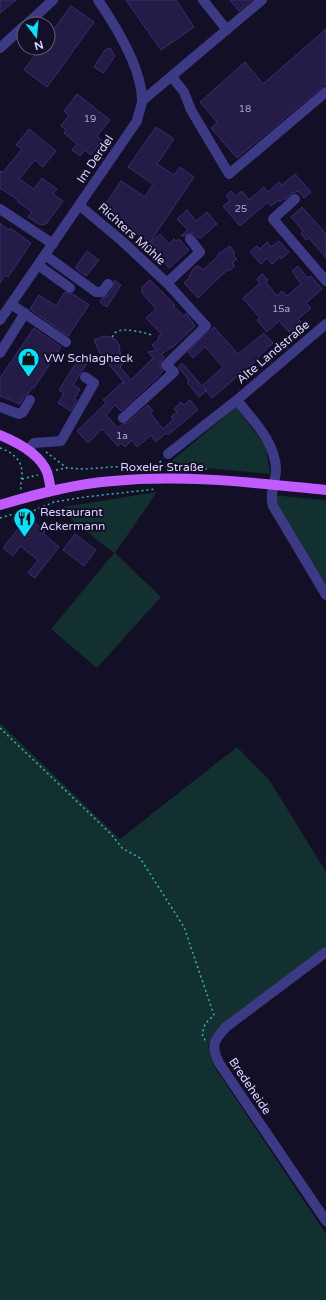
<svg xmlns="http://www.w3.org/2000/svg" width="326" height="1300" font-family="'Varela Round',sans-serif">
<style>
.green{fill:#12302f}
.building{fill:#241b47;stroke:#3b2d73}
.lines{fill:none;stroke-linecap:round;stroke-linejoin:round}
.path{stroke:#2fb8b0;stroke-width:1.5;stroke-dasharray:2 3;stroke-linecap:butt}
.minor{stroke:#3d3a85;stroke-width:10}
.major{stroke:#c25bff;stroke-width:10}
.labels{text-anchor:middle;stroke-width:4;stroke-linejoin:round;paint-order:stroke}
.number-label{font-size:10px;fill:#aca6d1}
.street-label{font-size:12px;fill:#d9d4ff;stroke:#130f26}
.poi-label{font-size:12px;fill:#d9d4ff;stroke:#130f26;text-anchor:start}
</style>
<rect width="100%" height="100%" fill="#130f26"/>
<path class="green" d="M236,407L266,447L270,474L168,464Z
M157,492L115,553L161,597L97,668L51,629L114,553L72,520L63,507Z
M271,495L326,500V586Z
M0,723L120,839L237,747L270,781L326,872V947L219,1028L208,1045L214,1066L326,1234V1300H0Z"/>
<path class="building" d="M0,0H16L0,13Z
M126,0H176L194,27L161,50Z
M230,0H252L239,11Z
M71,6L94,22L47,87L24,70L40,48H48V37Z
M326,29V84L237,158L211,128L217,122L200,102L245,62L263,84Z
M110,48L115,56L103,73L94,67L105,50Z
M77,94L110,120L97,136L102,141L91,155L85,150L80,156L72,150L77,144L64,133L66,130L61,126L69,115L64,111Z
M156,127L174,139L157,164L174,175L180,167L194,177L150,242L102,209L121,181L145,197L153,184L128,167Z
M29,129L56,151L43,167L35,160L19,179L34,189L42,178L57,189L53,194L63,201L46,224L40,225L28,217L32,212L17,201L18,200L0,188V171L3,172L22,149L16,145Z
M295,174L311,192L304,198L298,191L291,194L286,199L285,198L280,202L279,200L271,206L268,202L240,226L223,206L230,201L226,196L231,191L235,196L242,191L249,200L264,187L268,192L279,182L282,185Z
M302,207L326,234V258L309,238L306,240L301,233L303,231L291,217Z
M187,210L196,221L207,212L217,224L201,238L197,237L193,233H190L184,236H181L188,230L177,219Z
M0,223L9,230L10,228L31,243L8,277L5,275L0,283Z
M160,234L169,244L174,239L176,241L179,239L189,250L169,268L154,251L157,247L150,242Z
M279,241L289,252L281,259L280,257L272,264L267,258L261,264L250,252L257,246L260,249L267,242L271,247Z
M230,246L234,251V257L237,259L232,263L235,266L229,271L227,270L198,298L184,283L190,277L189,276L191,274L190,273L196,266L200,267L203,270L218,256L217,255Z
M87,251L99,260L86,276L75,268Z
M298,266L308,278L311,276L322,289L306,303L311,308L298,319L301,322L289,332L279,321L267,332L257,320L260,318L243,298L260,283L257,279L262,274L268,280L266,282L277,296L282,291L287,296L301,284L292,271Z
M114,280L121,285L107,307L100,302L102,298L107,296L113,288Z
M150,280L175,305L173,306L184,316L186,313L195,326L174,346L161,354L164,357L160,363V367L163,371L159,376L121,411L115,405L106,415L118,428L123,424L127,423L148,405L153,411L150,413L163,429L174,419L171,417L177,412L174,409L181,402L184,405L190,400L198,410L168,435L166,433L156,442L151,435L137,447L132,440L125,447L121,443L118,446L102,429L88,443L77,431L106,403L103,400L123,382L125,384L100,353L94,340L104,336L110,337L116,340L119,345L122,365L120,367L131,380L153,358L148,352L157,350L152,345L159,339L158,337L161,334L146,318L156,309L142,293V287Z
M65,292L69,294H73L89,305L68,336L30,309L39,295L56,306Z
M214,327L238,354L264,333L273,343L258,357L259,358L212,398L204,388L206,391L199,397L187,382L189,380L178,367L182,363L202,386L223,367L205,347L193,358L188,352Z
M34,328L61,347L34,388H32L28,394L25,396L20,404L0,396V378Z
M81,355L89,360L73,385L80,389L74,399L77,400L71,411L58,403L64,393L59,390Z
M35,523L45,531L43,533L59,547L35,578L28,573L38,560L20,546L13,556L3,548L18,529L26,535Z
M75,534L96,550L84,566L63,550Z"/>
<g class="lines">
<path class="path" d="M112,337C114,335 114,333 116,332C124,327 145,333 152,335
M0,448C12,452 22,460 22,473C22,479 20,484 21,490
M46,452L67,468
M156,466L162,460
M56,470L67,468L84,469L141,465L207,469
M22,479L38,475
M0,518L10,515L28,513L54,502L85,497L156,489
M0,728L111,834L122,848L140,858L184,927L214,1015L205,1024L202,1034L205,1040H207"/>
<path class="minor" d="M203,0L227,30
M27,24L53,0
M0,48L24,26
M172,77L184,92L191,110L229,174L326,92
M142,101L262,0
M295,199L273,219L326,281
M79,205L122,241L167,283L206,326L166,365L174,372L123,418
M0,209L53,244
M45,255L96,292H102L108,284
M38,265L70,288
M167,283L200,252L190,239
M11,304L66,342
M0,320L137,121C138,114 142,107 142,100C142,69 115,25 98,0
M0,353L25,313
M237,400C253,421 275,441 276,469C276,482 269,493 273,506L326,595
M0,407L19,414L23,412L30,400
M28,450L34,443L61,441L94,383L85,377
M168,454L237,400L326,324
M326,952L226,1027C213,1041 211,1046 219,1063L326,1221"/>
<path class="major" d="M0,435C17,442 40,454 47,472C49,478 50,485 51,491
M0,505C37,494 74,484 113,481C184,474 256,483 326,490"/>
</g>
<defs>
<symbol id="shop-pin" viewBox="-11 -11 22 30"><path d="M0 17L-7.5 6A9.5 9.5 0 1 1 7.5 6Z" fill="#00e5ff" stroke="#130f26"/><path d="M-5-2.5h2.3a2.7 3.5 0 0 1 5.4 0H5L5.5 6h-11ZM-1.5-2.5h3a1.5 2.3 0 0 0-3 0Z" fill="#111"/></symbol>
<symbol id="restaurant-pin" viewBox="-11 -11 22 30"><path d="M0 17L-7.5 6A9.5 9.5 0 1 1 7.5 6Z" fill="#00e5ff" stroke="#130f26"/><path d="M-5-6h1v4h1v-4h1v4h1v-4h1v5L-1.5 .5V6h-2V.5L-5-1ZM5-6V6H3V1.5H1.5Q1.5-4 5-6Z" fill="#111"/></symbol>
</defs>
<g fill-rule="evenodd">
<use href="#shop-pin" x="16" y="346" width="25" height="34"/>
<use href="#restaurant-pin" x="12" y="506" width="25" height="34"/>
</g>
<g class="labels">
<g class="number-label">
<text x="245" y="112">18</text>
<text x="90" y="122">19</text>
<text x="241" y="212">25</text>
<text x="281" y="312">15a</text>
<text x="122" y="439">1a</text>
</g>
<g class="street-label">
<text transform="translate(95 159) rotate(-56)" y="4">Im Derdel</text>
<text transform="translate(132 234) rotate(42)" y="4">Richters Mühle</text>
<text transform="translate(273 352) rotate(-40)" y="4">Alte Landstraße</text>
<text x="162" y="471">Roxeler Straße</text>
<text transform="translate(250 1086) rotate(56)" y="4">Bredeheide</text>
</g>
<g class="poi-label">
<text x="44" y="362">VW Schlagheck</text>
<text x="40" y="516">Restaurant<tspan x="40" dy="14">Ackermann</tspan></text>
</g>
</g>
<g transform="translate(36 36) rotate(164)"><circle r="19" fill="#130f26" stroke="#625e7d"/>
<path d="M0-3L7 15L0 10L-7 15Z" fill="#00e5ff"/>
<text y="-6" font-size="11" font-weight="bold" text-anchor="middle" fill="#d9d4ff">N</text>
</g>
</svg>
